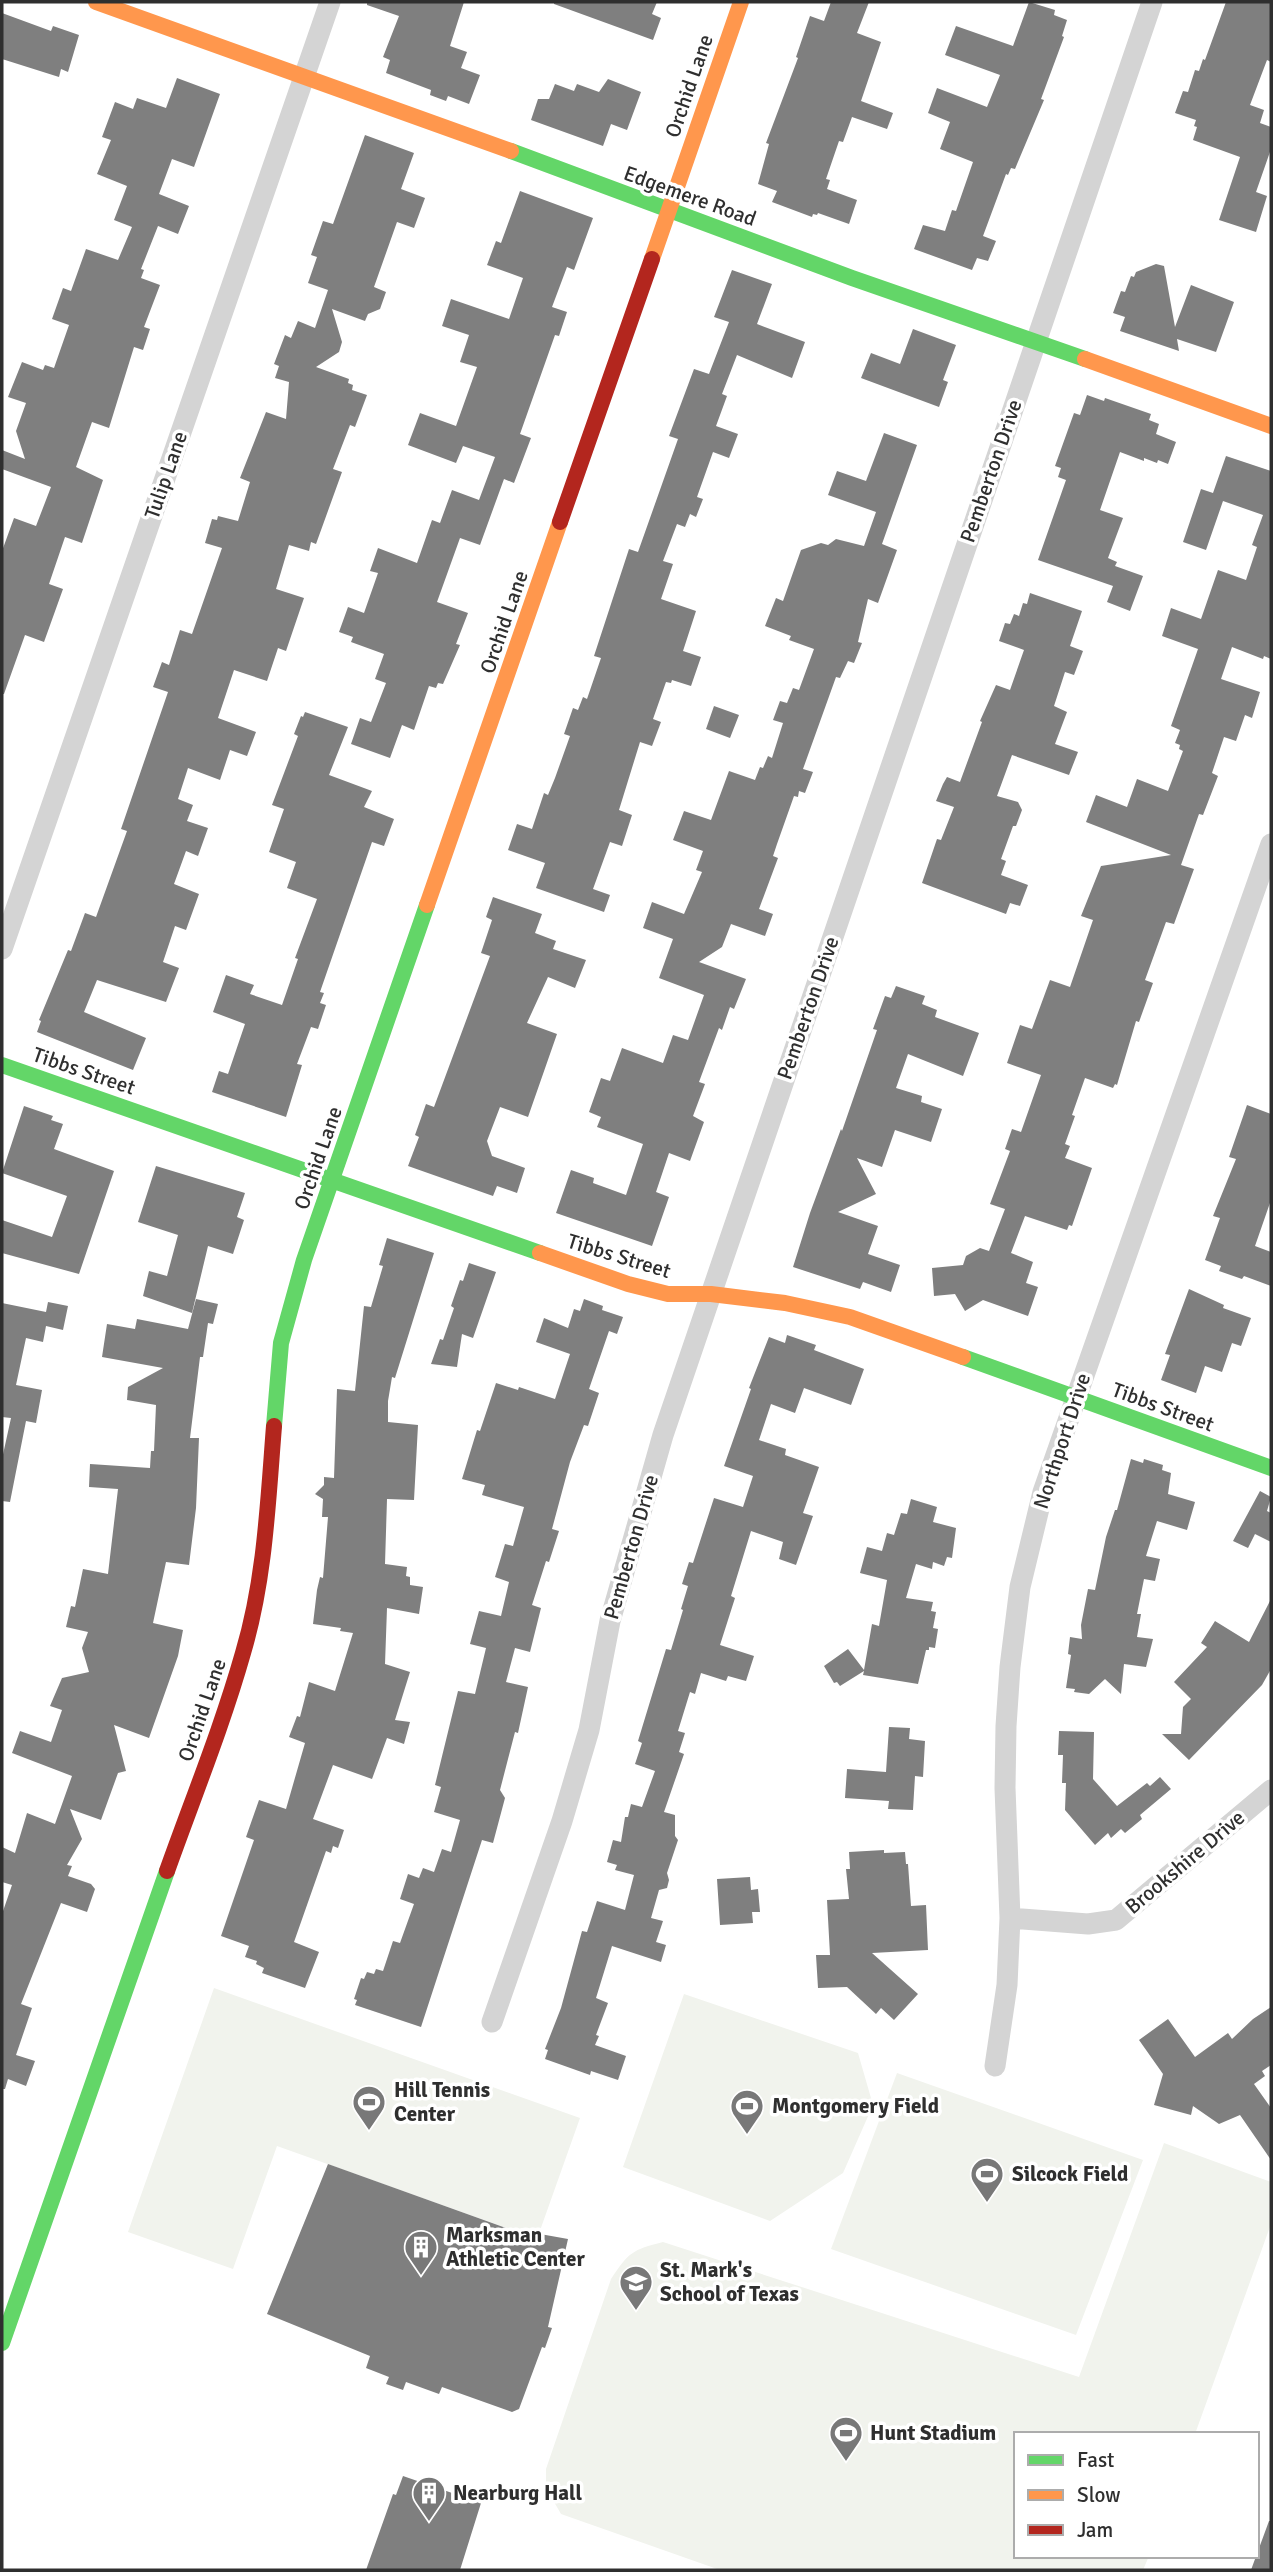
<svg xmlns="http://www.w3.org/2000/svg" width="1273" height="2572" font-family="Signika,sans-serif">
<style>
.green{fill:#f1f3ed}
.building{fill:#7f7f7f}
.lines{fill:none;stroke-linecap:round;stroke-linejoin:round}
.street{stroke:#d4d4d4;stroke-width:21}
.fast{stroke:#63d668;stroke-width:16}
.slow{stroke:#ff974d;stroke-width:16}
.jam{stroke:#b3261e;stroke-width:16}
.labels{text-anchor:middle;stroke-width:7;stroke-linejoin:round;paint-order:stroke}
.street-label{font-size:21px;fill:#2f2f2f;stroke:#fff}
.poi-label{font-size:21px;font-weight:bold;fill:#2f2f2f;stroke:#fff;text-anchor:start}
</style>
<rect width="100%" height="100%" fill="#fff"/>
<path class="green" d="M214,1988L580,2118L537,2239L277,2146L233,2269L128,2232Z
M684,1994L858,2053L873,2105L843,2173L770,2221L623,2167Z
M897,2073L1143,2160L1076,2335L831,2249Z
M1164,2143L1271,2182V2224L1195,2434H1016V2556H1149L1143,2570H720L561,2514L546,2488V2469L611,2279C629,2252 632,2250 663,2242L1079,2377Z"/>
<path class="building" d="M367,2H464L450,46L467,52L461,68L480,75L469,104L448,96L446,101L430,95L431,90L386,73L390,60L383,57L399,16L367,5Z
M554,2H657L652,14L661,18L653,40L554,4Z
M831,2H869L857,33L881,42L861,101L893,113L887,129L852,117L843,142L839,141L826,179L830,180L827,189L857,200L849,224L818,213L817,215L813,214L812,217L772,202L777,191L758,184L769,144L766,143L798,58L796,57L810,16L824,21Z
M1029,2L1055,10L1054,15L1067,20L1062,36L1064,37L1041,99L1044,100L1015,169L1011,168L1008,175L1006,174L983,236L996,241L988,261L977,258L972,270L914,249L923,225L945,231L952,210L956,211L973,162L940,149L950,122L928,113L937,88L987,107L1000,75L945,55L956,26L1013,46Z
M1226,2H1271V62L1267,60L1250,105L1264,110L1260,123L1271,127V149L1256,192L1267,196L1256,232L1219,220L1240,157L1193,140L1197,127L1194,126L1196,120L1175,113L1183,91L1188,92L1195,70L1199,71L1203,59L1205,60Z
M2,13L51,31L53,26L79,35L68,72L61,69L59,77L2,59Z
M177,78L220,94L194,167L172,159L159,194L189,206L178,234L158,226L141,269L144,270L141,278L160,285L144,327L150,329L143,350L134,347L109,428L92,422L76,467L103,480L82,543L65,537L49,584L63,589L44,642L25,635L4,694H2V551L14,518L36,526L51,487L2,469V450L25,459L16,431L26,403L8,397L22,362L43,370L45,365L54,368L69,325L52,319L63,288L71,291L86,249L118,260L132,227L114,220L127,186L97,174L111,140L102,137L115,102L133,109L137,98L166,108Z
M608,79L641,92L627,130L611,124L603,146L531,120L538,99H549L555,84L574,91L577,84L599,92Z
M365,135L414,153L401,189L425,198L414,228L397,222L374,287L386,292L380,309L368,314L365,321L332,309L342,342L339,352L316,367L349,379L348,383L353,385L352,390L367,395L355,427L350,425L333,469L342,472L316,544L311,542L309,551L289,545L276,589L304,598L286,651L278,648L267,681L234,670L218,718L256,732L247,756L230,750L220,780L188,768L178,799L193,805L187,821L208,828L198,856L186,851L174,884L199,894L186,930L175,926L163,962L179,968L166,1002L97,980L84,1012L146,1038L133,1070L37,1032L41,1021L39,1020L68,950L71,951L85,913L96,917L127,831L121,829L168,692L153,687L162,662L169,665L180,630L192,634L222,548L205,543L212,519L217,520L218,516L238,521L250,482L240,478L266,412L286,419L289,382L275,378L279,366L274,364L285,335L291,338L298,321L315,328L328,290L308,283L317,257L311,255L323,221L333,224Z
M520,191L593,218L574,270L567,267L552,307L567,312L559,336L555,335L520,434L531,438L514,483L504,479L480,545L460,538L437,602L468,613L456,644L460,645L443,684L438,683L436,688L429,686L414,730L402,725L390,758L351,744L360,718L371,722L386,683L375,679L384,654L351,642L353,637L339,632L348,607L364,613L378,573L370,571L378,548L417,563L432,520L440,523L452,490L479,500L495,457L463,446L456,463L408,445L420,413L456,426L477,367L460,362L469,335L442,326L451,299L509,319L523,278L487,265L496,241L501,243Z
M1156,264L1164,266L1175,327L1191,285L1234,302L1216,352L1177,339L1179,351L1120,331L1125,317L1113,313L1121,291L1125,292L1131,276L1134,277L1136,272Z
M732,270L772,284L757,324L805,342L792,378L737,355L722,394L727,396L716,426L738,434L729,458L713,452L697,497L703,499L696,517L690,514L685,527L677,524L663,561L673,564L661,599L696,611L683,651L701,657L691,686L672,680L671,683L666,682L653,719L661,722L652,746L640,742L619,810L632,815L622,846L610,842L593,889L610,895L604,912L536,888L545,863L508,850L517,824L532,829L544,793L548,795L555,778L570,736L564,734L573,708L578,710L583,697L587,699L601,658L594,656L629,549L638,552L678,439L669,436L694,369L709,374L729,322L714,317Z
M913,329L956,345L943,380L948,382L939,407L861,378L871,353L900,364Z
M1087,395L1104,401L1105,398L1151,414L1149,420L1159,424L1156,434L1176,442L1168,464L1158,460L1157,463L1144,458V461L1120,452L1100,510L1123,518L1108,558L1117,562L1115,566L1143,576L1130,611L1107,602L1113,586L1038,560L1066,480L1058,477L1061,468L1055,466L1074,413L1080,415Z
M884,433L917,445L882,544L897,550L878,603L868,599L858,642L862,643L854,663L848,661L840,678L836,677L803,769L813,772L805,793L799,791L798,797L794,796L777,844L773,856L778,858L759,909L773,914L765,936L731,924L722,947L699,962L746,979L734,1009L730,1007L722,1030L719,1028L699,1082L705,1084L693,1116L704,1122L690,1161L669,1153L656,1192L669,1197L652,1246L556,1213L571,1170L594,1178L593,1183L626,1195L643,1144L597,1127L601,1117L589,1112L601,1078L610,1081L622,1048L663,1063L673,1035L688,1040L704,995L659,978L673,939L643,928L652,902L684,914L702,872L696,870L703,851L673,840L684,811L711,820L729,771L755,780L760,767L763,768L768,756L772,758L783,723L773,720L780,701L787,703L793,688L799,690L814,649L789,640L791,636L765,626L776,598L783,601L801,550L821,543L828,545L836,539L864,546L876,512L828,495L837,471L866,481Z
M1226,456L1271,471V659L1264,656L1263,659L1232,647L1221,679L1260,692L1252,718L1245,715L1236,741L1224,737L1212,773L1218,776L1203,815L1199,814L1181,865L1194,869L1174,924L1166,922L1145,980L1153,983L1139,1022L1136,1021L1117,1085L1115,1084L1113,1088L1085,1078L1072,1115L1075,1116L1065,1144L1070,1146L1065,1158L1092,1168L1072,1226L1069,1225L1067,1230L1025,1216L1011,1253L1033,1262L1026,1283L1038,1287L1028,1316L983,1300L965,1311L955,1294L934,1296L932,1268L963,1265L966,1256L980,1248L989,1251L1005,1209L990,1204L1010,1151L1005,1149L1012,1129L1021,1132L1041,1075L1007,1063L1020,1025L1032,1029L1050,980L1070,987L1093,920L1081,916L1101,866L1171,855L1086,822L1096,795L1127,807L1137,779L1168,791L1183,751L1179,749L1180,745L1175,743L1180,730L1171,726L1198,649L1162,636L1171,608L1201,619L1218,570L1246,580L1257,547L1252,545L1263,515L1223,501L1206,550L1183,542L1201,489L1213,493Z
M1030,593L1082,611L1070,646L1083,651L1074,675L1065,672L1054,706L1067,712L1055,744L1078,752L1069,775L1012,755L997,796L1018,802L1022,810L1016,826H1013L1001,859L1006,861L1001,875L1028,885L1020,906L1010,903L1006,914L922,883L937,839L941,840L954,807L936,801L943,784L947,777L960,782L982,722L980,721L996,685L1010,690L1024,650L999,641L1005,623L1010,624L1014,614L1019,616L1023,603L1027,604Z
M714,706L739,715L730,738L706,729Z
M305,712L348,727L329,775L372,791L364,807L394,819L384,846L372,842L320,992L324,993L320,1003L326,1005L318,1029L311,1027L297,1064L302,1065L286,1117L212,1092L219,1071L228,1074L245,1024L213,1012L226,975L254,985L250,994L282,1005L298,959L295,958L317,899L287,888L296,862L269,852L284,809L272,805L298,736L294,734L301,716L303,717Z
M493,897L542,914L535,933L556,941L553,949L586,960L575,988L548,977L527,1023L557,1034L528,1117L500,1107L487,1141L492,1156L525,1168L517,1193L497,1186L493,1196L408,1166L419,1137L415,1135L426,1104L434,1107L490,956L481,953L492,920L486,917Z
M896,986L925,996L922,1004L937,1010L935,1017L979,1033L963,1076L908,1054L896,1088L922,1096L921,1102L942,1109L931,1142L895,1130L882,1167L857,1158L876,1194L838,1212L878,1226L868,1254L900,1265L891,1292L863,1282L860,1289L793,1267L810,1213L841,1129L842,1131L877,1030L873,1029L885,996L891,998Z
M1247,1105L1271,1114V1200L1255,1246L1271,1252V1286L1244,1276L1242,1279L1219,1271L1221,1266L1205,1260L1220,1218L1213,1216L1236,1159L1229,1157Z
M24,1106L53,1116L51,1120L63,1124L54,1149L114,1171L79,1274L2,1253V1220L52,1237L67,1196L2,1173Z
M156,1166L245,1193L237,1217L244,1220L233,1254L208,1246L192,1313L143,1296L149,1271L167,1276L178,1235L138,1222Z
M387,1238L434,1253L395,1378L392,1377L388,1401V1422L418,1425L414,1500L387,1499L385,1564L407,1567L406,1576L410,1577V1585L423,1587L419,1614L387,1608L385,1664L410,1672L395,1720L410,1722L404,1744L387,1738L372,1779L333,1765L313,1819L344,1830L338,1848L333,1846L331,1853L326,1851L294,1942L319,1952L305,1988L262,1973L264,1968L256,1964L257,1961L245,1957L249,1946L221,1936L254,1840L246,1837L259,1800L286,1809L305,1743L289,1737L297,1716L300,1717L309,1682L335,1691L353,1633L340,1631L341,1628L313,1624L317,1590L320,1577L323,1578L328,1517H322L323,1499L315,1494L324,1485V1477L334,1478L337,1389L355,1391L364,1306L371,1307L383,1266L379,1265Z
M469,1263L496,1272L473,1338L462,1334L457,1367L431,1364L440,1339L443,1340L454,1308L451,1306L460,1280L463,1281Z
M1189,1289L1224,1305L1223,1308L1251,1318L1241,1346L1232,1343L1222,1372L1205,1366L1196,1393L1161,1380L1170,1355L1165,1354Z
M196,1299L218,1304L213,1324L208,1323L203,1357H200L190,1438H199L196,1508L189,1565L166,1562L153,1623L183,1630L178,1656L149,1738L114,1725L126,1771L118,1773L101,1820L70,1809L82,1839L67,1865L72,1866L68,1876L91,1884L95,1889L87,1912L61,1903L21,2004L32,2008L16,2055L35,2061L26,2086L8,2079L5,2089H2V1914L12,1885L2,1882V1847L15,1853L27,1813L55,1824L72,1776L12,1753L20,1731L51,1742L62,1710L50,1706L62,1678L89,1672L82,1648L88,1632L66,1627L71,1606L75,1607L83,1569L108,1574L118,1489L89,1487L90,1464L150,1468L151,1451H154L156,1405L127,1400L128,1387L163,1368L102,1357L107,1324L135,1329L137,1319L188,1329Z
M584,1299L603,1306L602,1310L623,1317L617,1334L609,1331L589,1389L599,1393L588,1426L584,1425L570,1462L552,1529L559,1531L549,1562L546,1561L532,1605L541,1608L530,1652L515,1648L506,1682L528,1687L518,1733L515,1732L500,1790L505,1798L493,1843L482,1840L421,2027L355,2005L357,2000L354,1999L361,1978L364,1979L367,1972L374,1974L376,1969L383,1971L393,1941L400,1943L414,1904L400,1899L408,1874L419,1878L423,1868L434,1872L442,1849L451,1852L460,1820L434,1812L441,1787L435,1785L458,1691L475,1694L486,1648L470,1644L479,1611L501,1616L509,1582L495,1577L505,1544L513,1546L524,1507L482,1495L485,1485L462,1479L477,1430L480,1431L496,1383L518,1390L519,1387L555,1399L570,1354L536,1342L544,1318L568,1328L574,1309L580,1311Z
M48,1302L68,1306L63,1330L46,1326L43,1342L26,1338L16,1385L42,1390L36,1423L26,1421L10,1502L2,1501V1459L11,1418L2,1417V1303L46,1312Z
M787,1335L816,1345L814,1350L864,1369L851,1405L804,1388L795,1413L771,1404L759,1440L786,1449L785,1455L819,1467L803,1513L813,1516L796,1565L779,1559L783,1542L751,1531L731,1596L735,1598L720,1645L754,1656L746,1681L728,1676L726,1681L701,1673L695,1694L690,1692L678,1731L685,1733L679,1752L684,1754L664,1812L675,1815V1836L678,1840L667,1873L669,1880L667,1888L659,1890L651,1918L663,1921L656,1942L666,1945L661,1962L612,1946L596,1998L608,2003L596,2035L599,2036L595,2045L626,2056L618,2080L591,2071L590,2075L545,2059L548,2050L545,2049L561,2008L582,1931L587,1932L597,1901L625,1910L634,1875L615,1870L617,1865L607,1862L613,1840L621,1842L625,1817H628L631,1804L642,1807L655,1771L635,1764L642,1743L638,1741L666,1649L671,1650L683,1610L681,1609L688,1586L682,1584L689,1562L693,1563L714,1498L743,1507L753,1476L724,1466L751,1389L749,1388L769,1337L785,1343Z
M1131,1459L1143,1463L1144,1459L1163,1465L1162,1470L1171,1473L1168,1494L1195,1502L1187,1530L1157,1521L1146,1556L1160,1559L1155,1581L1144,1579L1137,1614H1141L1137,1637L1153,1639L1146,1667L1124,1664L1121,1694L1105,1679L1089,1694L1074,1692L1075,1689L1066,1688L1071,1655L1068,1654L1070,1637L1082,1639L1081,1625L1088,1589L1095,1590L1106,1537L1115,1510H1117Z
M1260,1491L1271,1497L1267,1511L1271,1513V1542L1255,1534L1248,1548L1233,1541Z
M911,1499L937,1507L933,1522L956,1528L952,1558L947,1557L944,1566L933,1562L932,1569L916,1564L906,1598L933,1602L931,1611L936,1612L933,1628L938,1629L935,1648L929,1647V1650H926L918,1684L863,1675L864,1671L840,1686L837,1682L834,1683L824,1666L848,1649L864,1670L872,1624L879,1626L887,1580L860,1573L867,1547L882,1551L887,1533L894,1535L901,1513L907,1514Z
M1271,1599V1669L1262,1685L1189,1760L1162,1734H1181L1183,1707L1191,1699L1174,1682L1207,1647L1201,1643L1215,1621L1249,1642Z
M889,1727L910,1728L909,1739L925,1741L923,1777L915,1776L913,1810L888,1809L889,1801L845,1798L847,1769L886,1772Z
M1059,1731L1094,1732L1093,1779L1117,1806L1147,1783L1150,1786L1160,1777L1171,1789L1140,1815L1142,1819L1125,1833L1121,1829L1111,1838L1108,1833L1095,1845L1065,1810L1066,1783H1062L1063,1755H1058Z
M884,1850V1853L905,1852L906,1864H908L911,1906L926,1905L928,1950L872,1953L918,1994L894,2020L881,2008L876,2014L847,1987L818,1988L816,1955H830L827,1900L849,1899L846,1869H850L849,1852Z
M750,1877L751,1890L758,1889L760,1912H752L753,1923L720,1925L717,1879Z
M1271,2007V2065L1262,2071L1265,2076L1254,2084L1271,2108V2160L1240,2115L1219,2124L1193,2106L1191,2115L1154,2105L1163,2074L1139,2040L1168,2019L1195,2057L1228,2033L1232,2039L1253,2019Z
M328,2164L506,2228L568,2239L548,2327L552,2328L545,2348L542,2347L519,2409L512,2412L442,2387L439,2394L406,2382L403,2390L386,2384L389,2377L366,2368L370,2356L267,2314Z
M403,2476L481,2503L460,2570H366L393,2494L396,2495Z
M1269,2521H1271V2570H1251Z"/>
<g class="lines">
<path class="street" d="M2,949L330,2
M1010,1918L1088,1924L1116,1920L1271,1790
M492,2022L562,1821L589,1730L610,1621L663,1435L1152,2
M995,2066L1007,1985L1010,1918L1005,1788L1006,1726L1010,1667L1020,1587L1043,1492L1271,844"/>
<path class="fast" d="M511,151L852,278L1085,359
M2,1065L540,1253
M963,1357L1271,1468
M274,1426L281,1343L304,1260L427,905
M2,2343L167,1871"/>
<path class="slow" d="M96,2L511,151
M652,259L741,2
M1085,359L1271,426
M427,905L560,522
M540,1253L628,1284L668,1294H711L785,1303L850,1317L963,1357"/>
<path class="jam" d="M560,522L652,259
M167,1871C193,1798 222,1727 243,1653C265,1580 268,1501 274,1426"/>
</g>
<defs>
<symbol id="stadium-pin" viewBox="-11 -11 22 30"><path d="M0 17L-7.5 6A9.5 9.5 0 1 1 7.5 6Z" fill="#787878" stroke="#fff"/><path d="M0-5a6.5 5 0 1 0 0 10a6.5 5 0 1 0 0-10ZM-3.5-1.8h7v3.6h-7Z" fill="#fff"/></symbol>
<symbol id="building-pin" viewBox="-11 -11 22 30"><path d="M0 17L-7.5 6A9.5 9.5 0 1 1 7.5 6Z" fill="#787878" stroke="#fff"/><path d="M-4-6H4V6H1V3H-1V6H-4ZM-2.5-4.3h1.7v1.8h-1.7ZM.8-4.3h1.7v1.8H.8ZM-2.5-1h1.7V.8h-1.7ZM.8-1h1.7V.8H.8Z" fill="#fff"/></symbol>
<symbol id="school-pin" viewBox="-11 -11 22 30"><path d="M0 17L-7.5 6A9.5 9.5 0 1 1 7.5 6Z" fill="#787878" stroke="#fff"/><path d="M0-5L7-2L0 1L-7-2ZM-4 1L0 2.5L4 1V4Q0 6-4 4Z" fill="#fff"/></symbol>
</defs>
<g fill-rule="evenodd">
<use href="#stadium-pin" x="350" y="2083" width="38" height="52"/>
<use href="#stadium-pin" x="728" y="2087" width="38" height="52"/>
<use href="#stadium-pin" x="968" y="2155" width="38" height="52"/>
<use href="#building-pin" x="402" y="2228" width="38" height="52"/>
<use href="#school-pin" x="617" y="2263" width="38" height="52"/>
<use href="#stadium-pin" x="827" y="2414" width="38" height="52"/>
<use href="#building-pin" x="410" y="2474" width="38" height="52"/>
</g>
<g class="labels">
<g class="street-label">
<text transform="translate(689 86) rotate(-71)" y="7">Orchid Lane</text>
<text transform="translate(690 196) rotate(20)" y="7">Edgemere Road</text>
<text transform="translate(991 471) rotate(-71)" y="7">Pemberton Drive</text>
<text transform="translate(166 475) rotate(-71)" y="7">Tulip Lane</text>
<text transform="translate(504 622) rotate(-71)" y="7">Orchid Lane</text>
<text transform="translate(808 1008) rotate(-71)" y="7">Pemberton Drive</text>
<text transform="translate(84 1071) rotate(19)" y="7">Tibbs Street</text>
<text transform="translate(318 1158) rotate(-71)" y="7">Orchid Lane</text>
<text transform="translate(619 1256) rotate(17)" y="7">Tibbs Street</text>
<text transform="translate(1163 1407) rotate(20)" y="7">Tibbs Street</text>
<text transform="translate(1062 1441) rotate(-72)" y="7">Northport Drive</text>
<text transform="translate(631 1547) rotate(-74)" y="7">Pemberton Drive</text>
<text transform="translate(202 1710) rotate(-71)" y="7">Orchid Lane</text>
<text transform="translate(1185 1862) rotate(-40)" y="7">Brookshire Drive</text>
</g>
<g class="poi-label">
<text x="394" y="2097">Hill Tennis<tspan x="394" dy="24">Center</tspan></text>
<text x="772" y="2113">Montgomery Field</text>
<text x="1012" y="2181">Silcock Field</text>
<text x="446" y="2242">Marksman<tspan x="446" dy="24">Athletic Center</tspan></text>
<text x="660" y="2277">St. Mark's<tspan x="660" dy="24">School of Texas</tspan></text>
<text x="870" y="2440">Hunt Stadium</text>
<text x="453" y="2500">Nearburg Hall</text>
</g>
</g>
<rect width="1273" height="2572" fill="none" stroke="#2f2f2f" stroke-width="7"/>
<rect x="1014" y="2432" width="245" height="126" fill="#ffffff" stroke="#acacac" stroke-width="2"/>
<rect x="1028" y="2455" width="35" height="10" fill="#63d668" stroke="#acacac" stroke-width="2"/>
<text x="1077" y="2467" font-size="21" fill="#2f2f2f">Fast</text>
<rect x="1028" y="2490" width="35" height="10" fill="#ff974d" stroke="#acacac" stroke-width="2"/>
<text x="1077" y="2502" font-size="21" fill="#2f2f2f">Slow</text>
<rect x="1028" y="2525" width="35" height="10" fill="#b3261e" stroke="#acacac" stroke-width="2"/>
<text x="1077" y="2537" font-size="21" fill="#2f2f2f">Jam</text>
</svg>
